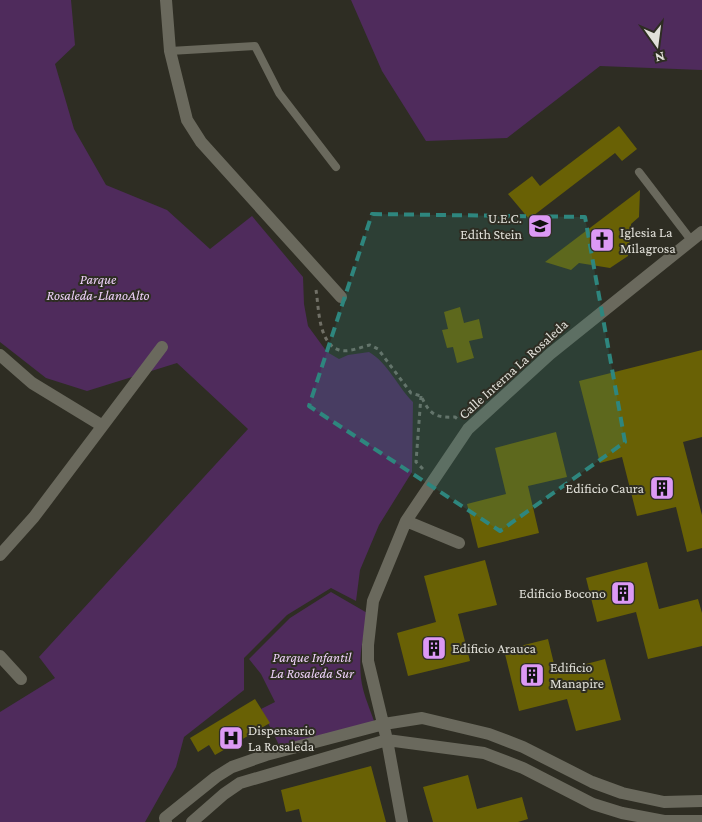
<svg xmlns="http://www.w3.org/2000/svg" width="702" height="822" font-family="'Crimson Pro',serif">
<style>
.green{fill:#4f2b5c}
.building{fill:#696105}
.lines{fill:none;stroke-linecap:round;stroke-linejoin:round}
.path{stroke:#717067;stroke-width:3;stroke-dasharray:4 4;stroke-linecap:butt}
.lane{stroke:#6a695d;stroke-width:8}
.street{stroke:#6a695d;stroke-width:12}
.marked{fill:#2e867e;fill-opacity:0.2;stroke:#2e867e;stroke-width:4;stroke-dasharray:10 6;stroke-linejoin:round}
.labels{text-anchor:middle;stroke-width:4;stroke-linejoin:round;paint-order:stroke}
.poi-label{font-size:14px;fill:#e1e0d9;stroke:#2e2d23;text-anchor:start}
.park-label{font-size:14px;font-style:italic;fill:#eed1f9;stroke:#2e2d23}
.street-label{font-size:14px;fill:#e1e0d9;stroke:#2e2d23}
</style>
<rect width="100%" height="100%" fill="#2e2d23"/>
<path class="green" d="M0,0H71L75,45L55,64L74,129L106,185L167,210L210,249L252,216L303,277L304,304L308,326L327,352L339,359L348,355L369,352C388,363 397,386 413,402L412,472L379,525L360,570L356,601L331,588L287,615L244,658V690L184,737L176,767L145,822H0V712L55,678L39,657L248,429L177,363L87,391L46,378L0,342Z
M351,0H702V70L600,66L507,138L426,141L382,71Z
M331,592L369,614C362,637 357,665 363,689C366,701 372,714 376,727L282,751L261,709L275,702L261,674L249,659L290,618Z"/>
<path class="building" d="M619,126L637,149L622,161L615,153L529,219L508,194L532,176L540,186Z
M640,190L639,217L631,224L628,256L610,268L579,263L571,270L545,262Z
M460,307L464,323L479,319L483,338L469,341L474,358L457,363L453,347L447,348L442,330L448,329L444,312Z
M702,350V437L683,442L702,515V548L687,552L676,507L637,516L622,457L600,463L579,381Z
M556,432L567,477L528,486L539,533L478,548L467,504L506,494L495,448Z
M485,560L497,605L458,614L470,661L408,676L397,633L436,622L424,576Z
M647,562L659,609L698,599L702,613V646L648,659L636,612L597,622L586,578Z
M548,639L556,672L605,659L621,720L576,731L567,699L519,711L504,650Z
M255,699L270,723L215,755L209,745L198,752L190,738Z
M371,766L386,822H302L299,809L286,812L281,790Z
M468,775L477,809L522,797L528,819L518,822H433L423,787Z"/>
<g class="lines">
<path class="path" d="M316,290C319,308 318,343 339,350C348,353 361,347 370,345L378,349L411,393L421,396C430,414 434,418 455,417L459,420
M421,396L416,462L425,471"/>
<path class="lane" d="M170,51L255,46L279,93L336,167
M639,172L691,240"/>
<path class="street" d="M166,0L170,51L187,120L201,142L341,297
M0,355L32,383L101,425
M406,521L459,543
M0,555L34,517L162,347
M0,656L21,679
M166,822L165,818L216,777L232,767L266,755L384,724L422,718L489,734L523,747L592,782L622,793L664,802L702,801
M192,822L224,794L240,783L387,740L484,753L523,768L593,804L622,813L664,821H702
M402,822L387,740L368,661V645L373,601L406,521L468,429L550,354L702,232"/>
</g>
<path class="marked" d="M372,214L585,217L625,442L500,531L309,406Z"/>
<defs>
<symbol id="school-square" viewBox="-11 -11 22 22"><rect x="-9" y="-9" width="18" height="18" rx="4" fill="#dc99f5" stroke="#2e2d23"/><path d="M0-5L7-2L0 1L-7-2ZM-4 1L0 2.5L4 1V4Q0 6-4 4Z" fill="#111"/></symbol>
<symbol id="church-square" viewBox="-11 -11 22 22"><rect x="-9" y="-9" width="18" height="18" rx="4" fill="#dc99f5" stroke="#2e2d23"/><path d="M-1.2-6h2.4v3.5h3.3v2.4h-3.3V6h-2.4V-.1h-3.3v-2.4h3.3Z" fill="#111"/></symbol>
<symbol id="building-square" viewBox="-11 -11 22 22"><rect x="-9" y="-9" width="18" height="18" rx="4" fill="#dc99f5" stroke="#2e2d23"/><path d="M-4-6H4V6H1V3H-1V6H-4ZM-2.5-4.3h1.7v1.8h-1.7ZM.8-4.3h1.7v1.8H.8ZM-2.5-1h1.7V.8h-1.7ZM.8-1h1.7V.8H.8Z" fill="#111"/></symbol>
<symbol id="hospital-square" viewBox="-11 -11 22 22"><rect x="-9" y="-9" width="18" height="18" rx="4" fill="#dc99f5" stroke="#2e2d23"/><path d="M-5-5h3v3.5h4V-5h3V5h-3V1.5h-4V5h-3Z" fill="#111"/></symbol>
</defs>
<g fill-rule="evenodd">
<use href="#school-square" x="526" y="212" width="28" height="28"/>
<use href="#church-square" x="588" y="226" width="28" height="28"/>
<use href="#building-square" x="648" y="474" width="28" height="28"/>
<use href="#building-square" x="609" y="579" width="28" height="28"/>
<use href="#building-square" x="420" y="634" width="28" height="28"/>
<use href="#building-square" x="518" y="661" width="28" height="28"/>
<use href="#hospital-square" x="217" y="724" width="28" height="28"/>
</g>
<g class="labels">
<g class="poi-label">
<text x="522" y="223" text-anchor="end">U.E.C.<tspan x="522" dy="16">Edith Stein</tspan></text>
<text x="620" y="237">Iglesia La<tspan x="620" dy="16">Milagrosa</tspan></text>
<text x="644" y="493" text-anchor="end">Edificio Caura</text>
<text x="606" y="598" text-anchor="end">Edificio Bocono</text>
<text x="452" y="653">Edificio Arauca</text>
<text x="550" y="672">Edificio<tspan x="550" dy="16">Manapire</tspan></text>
<text x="248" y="735">Dispensario<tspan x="248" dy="16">La Rosaleda</tspan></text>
</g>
<g class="park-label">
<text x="98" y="284">Parque<tspan x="98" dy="16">Rosaleda-LlanoAlto</tspan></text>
<text x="312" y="662">Parque Infantil<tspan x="312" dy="16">La Rosaleda Sur</tspan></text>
</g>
<g class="street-label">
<text transform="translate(513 369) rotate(-42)" y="5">Calle Interna La Rosaleda</text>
</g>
</g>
<g transform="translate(657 45) rotate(166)" stroke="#2e2d23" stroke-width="4" paint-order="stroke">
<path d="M0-4L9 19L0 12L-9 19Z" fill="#e1e0d9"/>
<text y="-8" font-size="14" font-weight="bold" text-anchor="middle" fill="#e1e0d9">N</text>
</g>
</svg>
